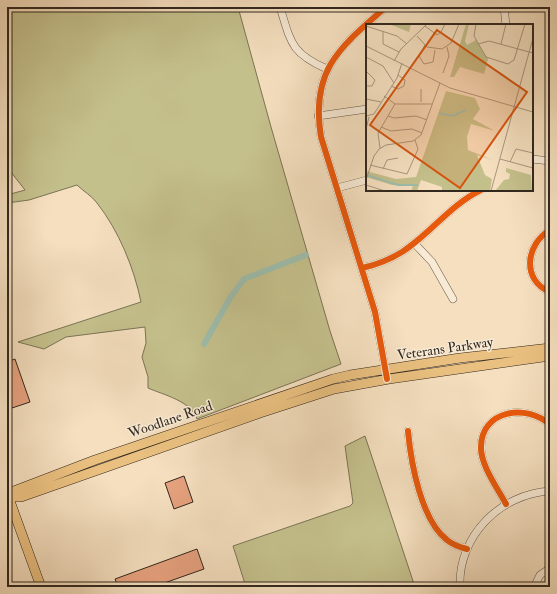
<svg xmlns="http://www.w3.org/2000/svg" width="557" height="594" font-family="'IM FELL Double Pica',serif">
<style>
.green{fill:#c4c08c;stroke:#7a7456}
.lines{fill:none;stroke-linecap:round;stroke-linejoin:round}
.canal{stroke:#9dbdac;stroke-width:6}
.building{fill:#e6a17e;stroke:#31281f}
.minor-casing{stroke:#625647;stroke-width:8}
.major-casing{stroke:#31281f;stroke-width:10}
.minor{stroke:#f8ead5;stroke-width:7}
.major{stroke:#eac080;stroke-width:9}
.cycleway-casing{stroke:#f8ead5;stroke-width:8}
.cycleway{stroke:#e8590c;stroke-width:6}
.labels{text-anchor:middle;stroke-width:3;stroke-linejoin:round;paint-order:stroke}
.street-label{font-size:14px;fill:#31281f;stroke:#f8ead5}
.inset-river{fill:none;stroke:#9dbdac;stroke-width:2}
.inset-road{fill:none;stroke:#a7967f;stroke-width:1}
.view{fill:#d6540e;fill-opacity:0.15;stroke:#d6540e;stroke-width:2}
.inset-edge{fill:none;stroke:#31281f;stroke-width:2}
</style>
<rect width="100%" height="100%" fill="#f5dfbf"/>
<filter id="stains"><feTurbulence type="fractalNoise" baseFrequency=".005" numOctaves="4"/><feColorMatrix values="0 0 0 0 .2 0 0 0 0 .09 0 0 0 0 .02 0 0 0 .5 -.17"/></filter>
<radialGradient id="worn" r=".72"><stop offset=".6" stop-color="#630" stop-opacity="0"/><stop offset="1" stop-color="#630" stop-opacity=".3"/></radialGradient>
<path class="green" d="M7,7H238L271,127L330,331L341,364L197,419C191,401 164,395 148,388V377L142,357L146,343L145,327L66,337L44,349L18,342L141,302C134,268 119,231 97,203C92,196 83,191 77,185L29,200L7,203V195L25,190L7,167Z
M365,436L415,587H246L233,546L350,506L353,503L345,446Z"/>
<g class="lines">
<path class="canal" d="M204,344L230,298L244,279L306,255"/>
</g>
<path class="building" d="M15,359L30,402L12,408L7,393V362Z
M184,476L193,502L174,509L165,483Z
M197,549L204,569L153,587H118L115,579Z"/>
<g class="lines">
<defs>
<path id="minor" d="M280,7C291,43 291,53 327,69
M386,7C340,47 310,70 321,137L375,312L387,379
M504,7L506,25
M318,116L367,109
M532,159L550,161
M337,188L367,180
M550,230C526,244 521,280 550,292
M414,243L432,262L453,299
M362,268C376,265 389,260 402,252C430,234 450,205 481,190
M408,431C411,463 421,520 447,540C453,545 459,547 467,549
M506,504C498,489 480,464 481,447C481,410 527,403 550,425
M460,587C458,536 500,494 550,491
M534,587L540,575L550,568"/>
<path id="major" d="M7,493L41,587
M7,497H21L260,413L334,389L389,379L550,356
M8,497L14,491L95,460L333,379L350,375L460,358L550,348"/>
</defs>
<use href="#minor" class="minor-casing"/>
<use href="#major" class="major-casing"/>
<use href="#minor" class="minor"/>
<use href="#major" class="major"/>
<defs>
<path id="cycleway" d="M386,7C340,47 310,70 321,137L375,312L387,379
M550,230C526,244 521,280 550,292
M362,268C376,265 389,260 402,252C430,234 450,205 481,190
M408,431C411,463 421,520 447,540C453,545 459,547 467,549
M506,504C498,489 480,464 481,447C481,410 527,403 550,425"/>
</defs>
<use href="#cycleway" class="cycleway-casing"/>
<use href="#cycleway" class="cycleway"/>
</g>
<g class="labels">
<g class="street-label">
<text transform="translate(445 348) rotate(-8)" y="5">Veterans Parkway</text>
<text transform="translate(170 419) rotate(-19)" y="5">Woodlane Road</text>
</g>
</g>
<g transform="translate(366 24)">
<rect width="167" height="167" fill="#f5dfbf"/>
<path d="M23,0H45L43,8ZM100,0H103L99,17L101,21L110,16L122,35L120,43L118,50L94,43L88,53H84ZM80,67L109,74L114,85L107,95L129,107L105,100L101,113L102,126L127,136L111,131L119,151L126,155L124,167H76V163L55,156L51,167H45L47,162L26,161L0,153V147L30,155L50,153ZM140,144L165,151L166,167H129L138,156L143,155L144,150L140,148Z" fill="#c4c08c"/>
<path class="inset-river" d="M73,89L86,92L100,86M0,151L32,161H52"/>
<path class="inset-road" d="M110,0L108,12L120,33L142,40L148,36L159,0M0,2L31,12L41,20M59,2L71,11L75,8L79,0M17,7V20L33,28M51,12L61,23L76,25L85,19L93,0M112,20L123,17L167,29M135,20L140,0M59,21L53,32L58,40L67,38L69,26M0,22L84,64L167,88M0,33L17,42L28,59M28,37L35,25L61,0M0,47L9,56L6,62H0M77,49L83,32L81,23M25,62L32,65L38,62L39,56L32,51M55,65V78M18,72L29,80M0,75L15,78M0,92L8,90L31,54L36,39M22,92L28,94L50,92L61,96M15,103L25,107L46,105L56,109M0,105L3,93M14,124L12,109L29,80H66M134,135L167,144M144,138L150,125L167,129M4,141L41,150L52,125L49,116M17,145L21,136L32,134M0,156L8,132L13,125L20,121L47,117L55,111L74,59M0,161L19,167M125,167L167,14"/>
<path class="view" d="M71,6L161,68L94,164L4,101Z"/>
<rect width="167" height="167" class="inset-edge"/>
</g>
<rect width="557" height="594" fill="none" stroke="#f5dfbf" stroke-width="24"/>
<rect x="8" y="8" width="541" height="578" fill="none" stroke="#31281f" stroke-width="2"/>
<rect x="12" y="12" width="533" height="570" fill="none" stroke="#31281f"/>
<rect width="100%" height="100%" filter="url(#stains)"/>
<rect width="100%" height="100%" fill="url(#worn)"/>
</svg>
